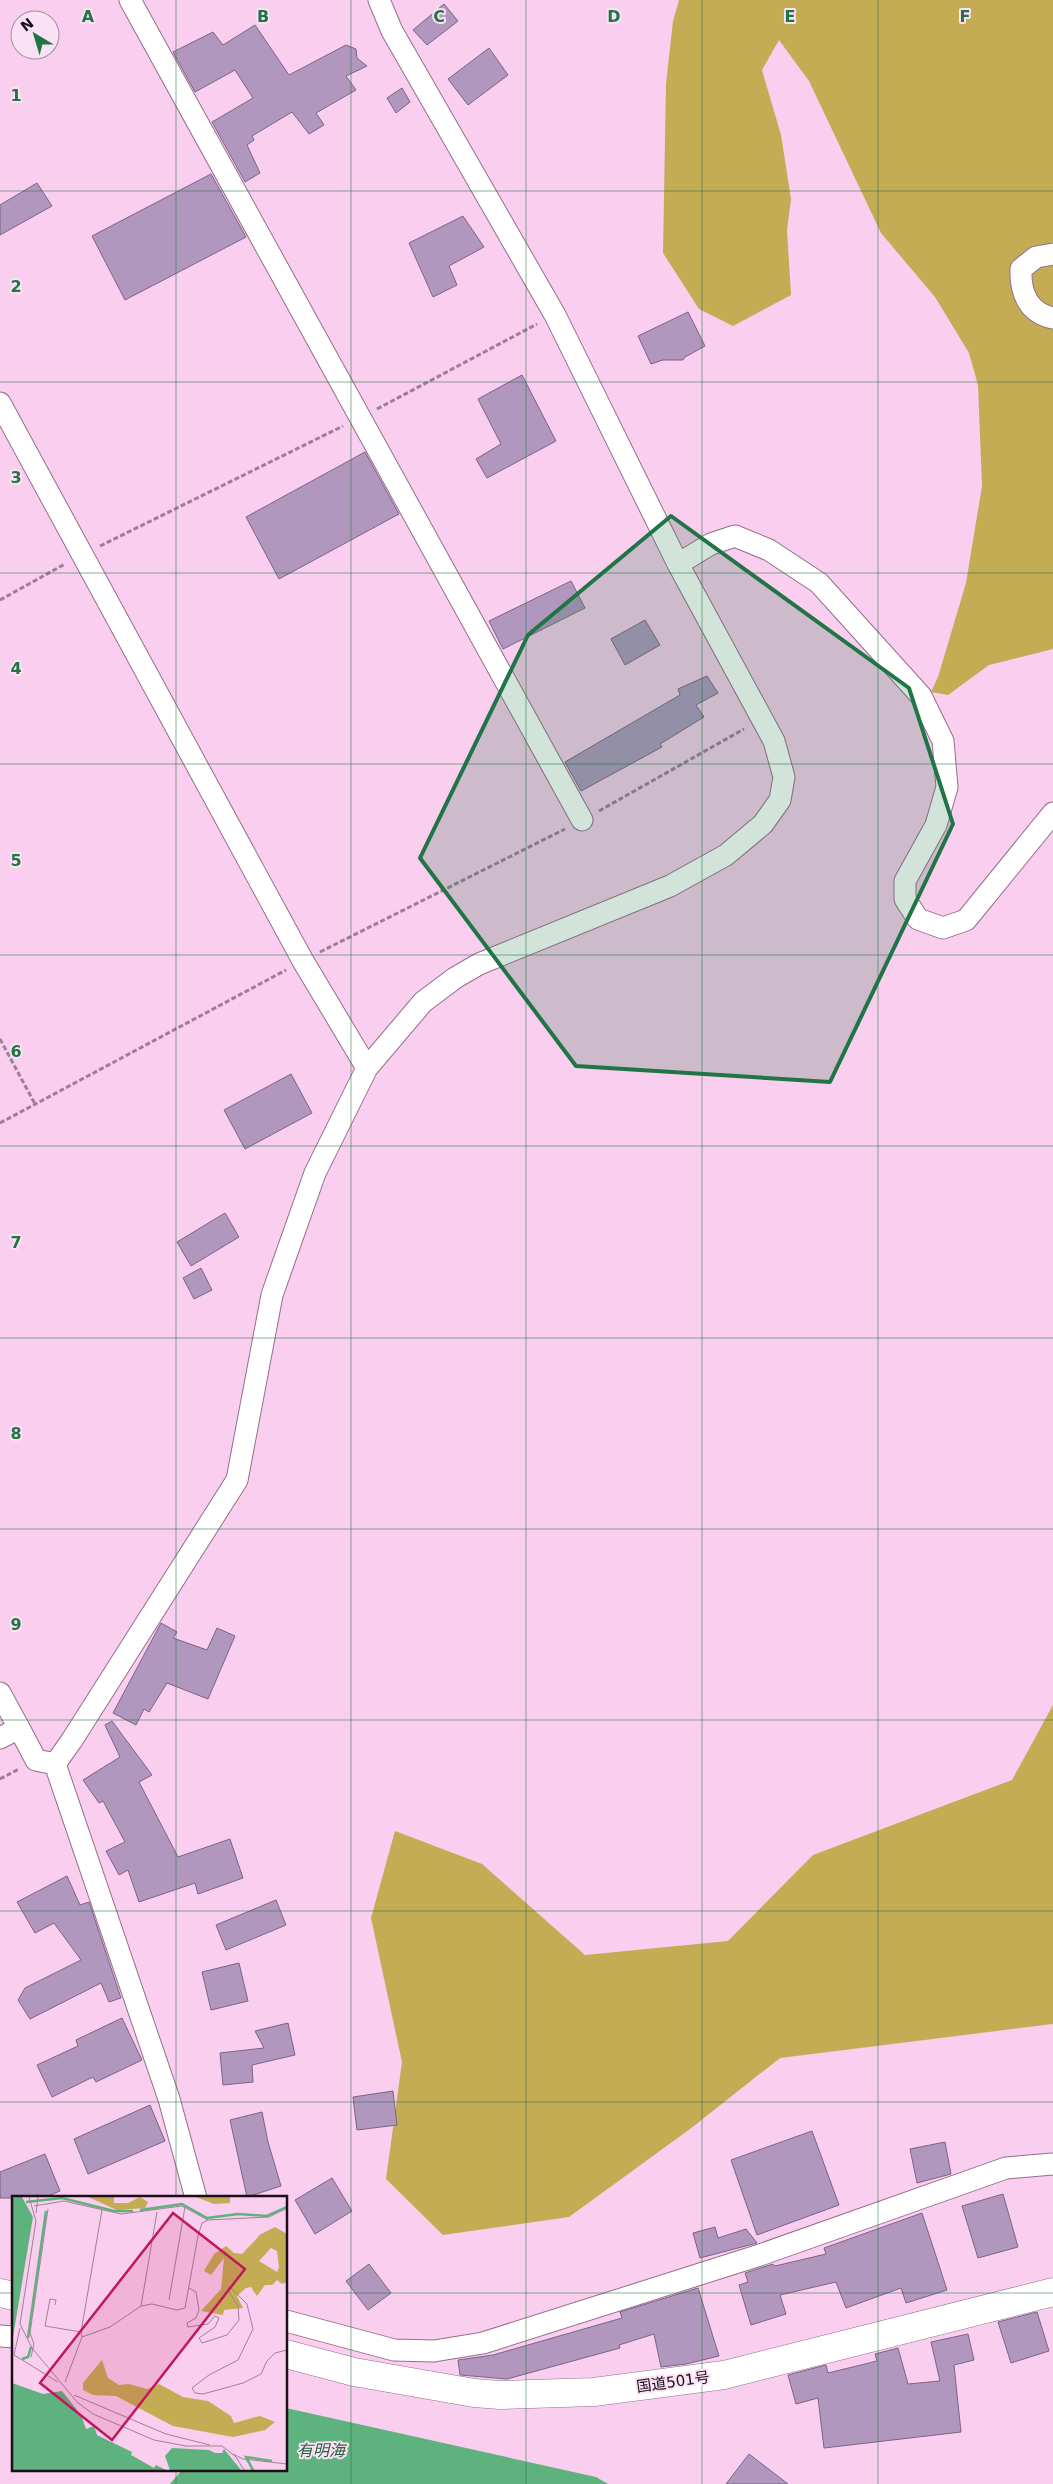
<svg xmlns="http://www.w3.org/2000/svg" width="1053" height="2484" font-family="'DejaVu Sans','Noto Sans JP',sans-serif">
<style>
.forest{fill:#c3ac53}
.water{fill:#5eb27e}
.building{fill:#b197be;stroke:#7c6387}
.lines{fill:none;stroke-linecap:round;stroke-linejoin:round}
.minor-casing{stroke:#946e8b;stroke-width:23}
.highway-casing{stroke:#946e8b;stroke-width:29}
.path{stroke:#9d7e96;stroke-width:3;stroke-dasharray:5 2.5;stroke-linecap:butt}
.minor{stroke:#fff;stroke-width:21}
.highway{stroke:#fff;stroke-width:28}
.marked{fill:#207446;fill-opacity:0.2;stroke:#207446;stroke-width:4;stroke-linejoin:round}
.grid{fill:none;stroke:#207446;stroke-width:1;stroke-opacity:0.55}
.labels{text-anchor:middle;stroke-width:4;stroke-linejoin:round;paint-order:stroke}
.street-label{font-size:15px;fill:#1c0e19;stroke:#fbe1f4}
.water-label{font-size:16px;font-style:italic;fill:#24603d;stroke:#fbe1f4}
.inset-river{fill:none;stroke:#5eb27e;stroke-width:2.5}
.inset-road{fill:none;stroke:#a18199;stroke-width:1}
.view{fill:#c2185b;fill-opacity:0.15;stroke:#c2185b;stroke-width:2.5}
.inset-edge{fill:none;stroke:#1c0e19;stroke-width:2.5}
.grid-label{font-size:16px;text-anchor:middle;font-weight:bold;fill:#207446;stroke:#fbe1f4;stroke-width:4;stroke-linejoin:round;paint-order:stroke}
</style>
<rect width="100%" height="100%" fill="#f9ceee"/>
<path class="forest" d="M679,0H1053V649L989,665L948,695L931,692L938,677L966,583L982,486L978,385L969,353L935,297L881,233L809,81L779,40L762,70L781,135L791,199L787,230L791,295L733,326L699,309L663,253L666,84L673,21Z
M1053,1705V2024L780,2058L690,2129L569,2217L443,2235L386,2179L402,2062L371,1918L395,1831L482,1864L585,1955L728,1941L813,1855L1012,1780Z"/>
<path class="water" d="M286,2408L596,2477L608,2484H170L182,2470H286Z"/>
<path class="building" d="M444,4L458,21L427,45L413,30Z
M255,25L289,75L346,45L356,49L357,58L367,66L346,76L356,90L316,113L324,125L309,134L292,112L252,136L254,140L247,145L260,173L245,182L212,122L253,98L235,70L195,92L173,52L213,32L223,45Z
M489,48L508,75L468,105L448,79Z
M402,88L410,102L396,113L387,98Z
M211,174L246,237L125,300L92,236Z
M37,183L52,206L0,235V205Z
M463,216L484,247L449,266L457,285L433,297L409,243Z
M688,312L705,346L685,357L683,360H663L651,364L638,336Z
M522,375L556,441L487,478L476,459L501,444L478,399Z
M365,452L399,514L279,579L246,517Z
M571,581L585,608L503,649L489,621Z
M645,620L660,645L625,665L611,639Z
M707,676L718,693L696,705L704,717L660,744L662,747L581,791L565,762L680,695L678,689Z
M291,1074L312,1113L245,1149L224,1110Z
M225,1213L239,1237L191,1266L177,1242Z
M201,1268L212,1290L194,1299L183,1278Z
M161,1623L177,1632L173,1638L207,1650L217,1628L235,1636L208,1699L167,1683L149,1712L144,1709L136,1725L113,1713Z
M112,1721L152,1775L139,1782L178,1857L230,1839L243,1878L198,1894L195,1883L139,1902L128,1870L119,1875L106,1851L125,1842L103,1801L99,1803L83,1780L120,1757L105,1725Z
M67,1876L80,1905L89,1902L121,1998L109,2002L101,1983L30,2019L18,2000L25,1988L81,1960L54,1923L35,1933L17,1902Z
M276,1900L286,1925L226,1950L216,1925Z
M239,1963L248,2001L211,2010L202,1972Z
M122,2018L142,2060L96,2082L93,2077L52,2097L37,2065L78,2046L76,2040Z
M288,2023L295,2055L252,2065L253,2082L223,2085L220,2053L264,2048L255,2031Z
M393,2091L397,2125L357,2130L353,2097Z
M150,2105L165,2141L88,2174L74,2139Z
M262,2112L268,2142L281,2186L247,2197L230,2120Z
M812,2131L839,2205L757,2235L731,2160Z
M945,2142L951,2174L917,2183L910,2149Z
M45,2154L60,2191L43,2198H0V2172Z
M332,2178L352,2211L315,2234L295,2200Z
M1003,2194L1018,2247L978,2258L962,2206Z
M922,2213L947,2290L906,2303L901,2288L846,2308L836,2282L780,2295L786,2314L751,2325L739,2285L748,2282L745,2273L773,2264L775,2266L826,2254L824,2248Z
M715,2227L718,2238L746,2229L757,2243L700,2258L693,2233Z
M369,2264L391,2293L368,2310L346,2281Z
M698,2288L719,2356L686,2364L661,2367L654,2334L619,2345L620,2348L507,2379L460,2375L458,2360L493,2355L622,2318L620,2312Z
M1037,2312L1049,2351L1011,2363L998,2322Z
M968,2334L974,2360L954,2365L961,2432L824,2448L818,2398L796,2404L788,2375L826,2365L828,2373L877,2361L875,2354L898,2348L908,2384L940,2381L931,2342Z
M749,2454L788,2484H726Z"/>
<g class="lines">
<defs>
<path id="minor" d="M130,0L582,820
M1053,254L1036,257L1021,269C1020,292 1028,313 1053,318
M0,403L303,961L367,1068
M678,564L711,544L735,536L769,550L819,583L921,696L943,741L947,787L936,825L905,881V899L918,919L943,928L966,920L1053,813
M0,1693L19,1728
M0,1738L19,1728L36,1760L55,1764
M55,1764L72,1740L237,1480L272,1295L315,1173L367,1068L423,1002L455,978L479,964L670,886L726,855L763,824L780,800L784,777L774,741L678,564L555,315L392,31L379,0
M55,1764L169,2099L196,2198
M286,2321L394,2350L434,2351L483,2343L760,2255L1006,2168L1053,2164
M0,2336L14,2337"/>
<path id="highway" d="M0,2293L14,2296
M286,2354L354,2372L474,2393L500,2395L594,2392L724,2375L1053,2292"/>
</defs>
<use href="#minor" class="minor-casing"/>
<use href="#highway" class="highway-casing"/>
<path class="path" d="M377,409L537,324
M100,546L343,426
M0,600L65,564
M599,811L744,729
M320,952L565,829
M0,1039L35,1104
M0,1123L286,970
M0,1779L19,1769"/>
<use href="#minor" class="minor"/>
<use href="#highway" class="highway"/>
</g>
<path class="marked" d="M671,516L909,688L953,824L830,1082L576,1066L420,858L528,635Z"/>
<path class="grid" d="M176,0V2198M351,0V2484M526,0V2484M702,0V2484M878,0V2484M0,191H1053M0,382H1053M0,573H1053M0,764H1053M0,955H1053M0,1146H1053M0,1338H1053M0,1529H1053M0,1720H1053M0,1911H1053M0,2102H1053M0,2293H14M286,2293H1053M176,2470V2484"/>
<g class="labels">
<g class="street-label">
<text transform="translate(673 2382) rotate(-8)" y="5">国道501号</text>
</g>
<g class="water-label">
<text x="321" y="2456">有明海</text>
</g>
</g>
<g transform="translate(12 2196)">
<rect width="275" height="275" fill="#f9ceee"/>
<path d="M76,1H102V7H116L128,1L136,6L133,12L105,14ZM184,1H218V7L202,8ZM263,31L275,38V86L270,88L265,84L260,89H253L245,100L239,91L234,92L225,100L231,112L212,114L211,119L189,115L209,93L212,62L199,79L192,75L202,58L214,50L222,57L230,58L248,39L245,40ZM259,52L265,55L267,71L265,76L247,65ZM90,164L96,182L107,189L117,188L135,193L147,188L171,201L196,205L219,220L222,227L248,220L263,226L253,234L221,241L161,230L104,200L81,199L71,194V187Z" fill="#c3ac53" fill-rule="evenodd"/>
<path d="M0,1H10L21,21L0,147ZM0,187L31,198L50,195L69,219L74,233L82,230L85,239L120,256L119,259L142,272L144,269L154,274H0ZM160,252L197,254L203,257H210L212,253L229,274H158L153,260Z" fill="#5eb27e"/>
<path class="inset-river" d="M14,6L50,2L102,15H121M128,14L170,8L195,22L226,18L255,20L275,11M16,142L34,15M10,163L16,161L19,151M241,274L234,261L260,265"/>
<path class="inset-road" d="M17,1L24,25L8,128L20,152L65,206L81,218L142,244L174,250H210L224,261L232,274M22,10L52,5L109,18L170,10L196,24M24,17L26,1M177,92L184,96L187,114L184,122L175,127L176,131L196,128L203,120L207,122L203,131L187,142L190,147L215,139L227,124L226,110L216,94L217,90L235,108L241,133L226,164L197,179L180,192L183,197L191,198L231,187L249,178L255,165L263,157L275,154M157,104L173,11M43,109L44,104L38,103L33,130L69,136L70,141M129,110L145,16M8,132L2,159L46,186M69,136L90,14M70,141L98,131L129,110L140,108L165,114L173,112L186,40L190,27L196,24L257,21L275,12M19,161L22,148L18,137L36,13M53,186L70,141M62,199L154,238L198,249M221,258L231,263L275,268"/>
<path class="view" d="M161,17L233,73L100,244L28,187Z"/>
<rect width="275" height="275" class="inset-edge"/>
</g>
<g class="grid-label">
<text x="88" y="22">A</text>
<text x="263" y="22">B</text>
<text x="439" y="22">C</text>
<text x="614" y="22">D</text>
<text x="790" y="22">E</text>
<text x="965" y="22">F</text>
<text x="16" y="101">1</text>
<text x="16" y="292">2</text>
<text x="16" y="483">3</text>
<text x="16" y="674">4</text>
<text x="16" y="866">5</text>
<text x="16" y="1057">6</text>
<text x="16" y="1248">7</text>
<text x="16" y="1439">8</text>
<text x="16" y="1630">9</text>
</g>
<g transform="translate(35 35) rotate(322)"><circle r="24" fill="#fbe1f4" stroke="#a28d9c"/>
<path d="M0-4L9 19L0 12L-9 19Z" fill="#207446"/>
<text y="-8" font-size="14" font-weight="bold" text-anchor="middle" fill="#1c0e19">N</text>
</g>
</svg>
